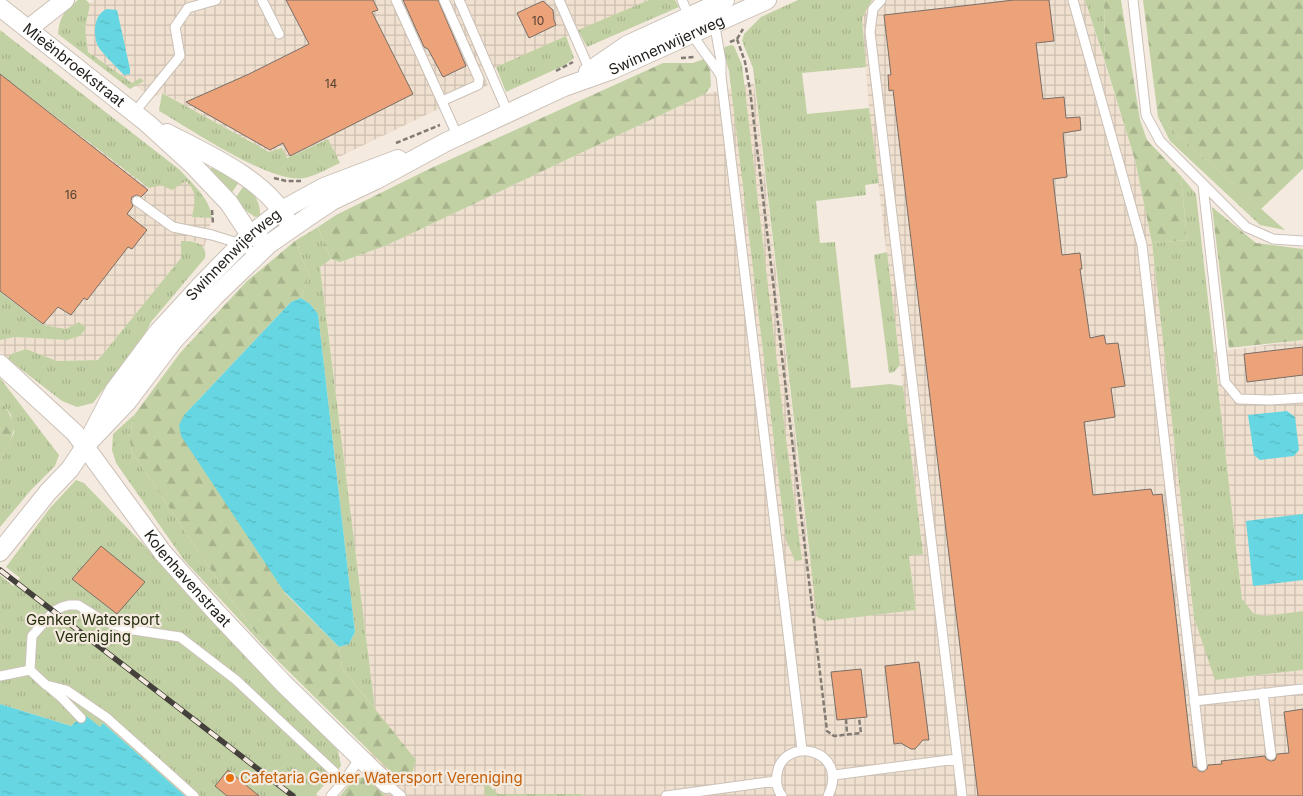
<svg xmlns="http://www.w3.org/2000/svg" width="1303" height="796" font-family="Inter,sans-serif">
<style>
.industrial{fill:url(#industrial-grid)}
.grass{fill:url(#grass-tufts)}
.forest{fill:url(#forest-firs)}
.water{fill:url(#water-ripples)}
.building{fill:#eca379;stroke:#796e67}
.lines{fill:none;stroke-linecap:round;stroke-linejoin:round}
.lane-casing{stroke:#cbc1b7;stroke-width:11}
.street-casing{stroke:#cbc1b7;stroke-width:20}
.path{stroke:#817b74;stroke-width:2.5;stroke-dasharray:5 2.5;stroke-linecap:butt}
.lane{stroke:#fff;stroke-width:9}
.street{stroke:#fff;stroke-width:18}
.rail-casing{stroke:#44403b;stroke-width:5.5}
.rail{stroke:#f4eae0;stroke-width:4;stroke-dasharray:11;stroke-linecap:butt}
.food-dot{fill:#e8710a;stroke:#f4eae0;stroke-width:2}
.labels{text-anchor:middle;stroke-width:4.5;stroke-linejoin:round;paint-order:stroke}
.number-label{font-size:12px;fill:#544032}
.street-label{font-size:15px;fill:#221f1b;stroke:#f4eae0}
.park-label{font-size:15px;fill:#252e0d;stroke:#f4eae0}
.food-label{font-size:15px;fill:#c56008;stroke:#f4eae0;text-anchor:start}
</style>
<defs>
<pattern id="industrial-grid" width="8" height="8" patternUnits="userSpaceOnUse" patternTransform="scale(1.25)"><rect width="8" height="8" fill="#f0e0cf"/><path d="M0 4h8M4 0v8" fill="none" stroke="#cec0b1"/></pattern>
<pattern id="grass-tufts" width="24" height="20" patternUnits="userSpaceOnUse" patternTransform="scale(1.25)"><rect width="24" height="20" fill="#c2d1a3"/><path d="M3 7l-1-3M5 7V3M7 7l1-3M15 17l-1-3M17 17v-4M19 17l1-3" fill="none" stroke="#a6b38c"/></pattern>
<pattern id="forest-firs" width="22" height="20" patternUnits="userSpaceOnUse" patternTransform="scale(1.25)"><rect width="22" height="20" fill="#c2d1a3"/><path d="M5 1l3.5 6h-7zM16 11l3.5 6h-7z" fill="#a6b38c"/></pattern>
<pattern id="water-ripples" width="26" height="14" patternUnits="userSpaceOnUse" patternTransform="scale(1.25)"><rect width="26" height="14" fill="#66d7e2"/><path d="M2 4q2-2 4 0t4 0M15 11q2-2 4 0t4 0" fill="none" stroke="#58b8c1"/></pattern>
</defs>
<rect width="100%" height="100%" fill="#f4eae0"/>
<path class="industrial" d="M94,0H649L483,73L488,85L337,158L328,139L286,158L270,153L163,93L151,97L88,52L85,29L90,4Z
M872,0H1085L1135,160L1152,243L1194,618L1216,680L1303,670V796H386L366,776L375,709L320,266L331,259L340,262L385,246L705,94L754,83L809,556L825,621L916,610L909,555L923,553L869,108L862,18Z
M0,73L161,185L186,180L194,189L196,198L192,217L212,218L204,248L195,241L98,360L57,361L26,349L11,354L8,359L0,351V340L15,337L67,340L80,336L66,329L43,325L0,292Z
M1303,340V611L1264,616L1253,613L1242,599L1214,352Z"/>
<path class="grass" d="M78,0H86L90,4L85,29L88,52L132,83L140,78L144,81L130,89L58,34C60,16 64,11 78,0Z
M649,0H675L679,7L587,47L578,30Z
M798,0H872L862,18L866,67L802,73L807,114L869,108L879,183L865,185L866,195L816,201L820,243L835,242L851,388L890,384L903,386L923,554L909,556L916,610L825,621L817,617L753,68L742,41L744,34L761,17Z
M1085,0H1104L1105,62Z
M0,30L180,170C192,184 210,198 212,218L192,217C195,200 198,194 186,181L172,190L161,185L149,188L0,74Z
M566,36L574,58L565,65L506,92L496,67Z
M731,45L734,46L742,65L785,431L802,560L795,561L786,540L729,71L723,51L725,47Z
M162,93L269,152L282,148L287,158L328,139L340,163C328,168 316,176 304,178C272,185 189,128 159,111Z
M1158,117L1285,230L1260,225L1170,141Z
M213,166L240,181L230,195L209,170Z
M1181,176L1196,194L1242,599L1253,613L1264,616L1303,611V670L1215,680L1194,618L1152,243L1187,240Z
M245,184C254,193 261,203 260,216L255,217L245,210L234,200Z
M318,227L331,259L320,267L375,709L342,668L339,647L349,644L355,632L318,314L310,304L301,298L309,275L295,241Z
M181,241C192,241 208,242 205,258L151,322L144,336L93,403L77,407L62,401L8,359L11,354L26,349L57,361L98,360L181,258Z
M887,252L900,365L894,372L889,373L874,255Z
M0,292L43,325L66,329L79,322L86,328L80,336L67,340L15,337L0,340Z
M0,378L59,455L55,466L31,490L0,527V461L14,433L11,415L0,400Z
M135,414L129,437L132,452L229,597L275,658L184,560L116,463L112,450L113,434Z
M76,480L84,483L162,564L221,630L338,750L341,766L316,794L318,796H185L103,723L100,728L84,714L71,726L0,704V575L13,586L20,578L6,567L50,508Z
M484,781L498,794H581L583,796H485Z"/>
<path class="forest" d="M1104,0H1121L1140,120L1147,140L1181,176L1187,240L1152,243L1135,160L1105,62Z
M1143,0H1303V169L1261,209L1158,117Z
M704,59L710,70L711,86L705,94L385,246L340,262L331,259L318,227L336,215L427,170L663,63H693Z
M1212,207L1256,243L1303,249V340L1229,348Z
M295,241L309,275L301,298L291,302L185,414L285,593L339,647L342,668L416,760L410,780L400,781L275,658L229,597L132,452L129,437L135,414L180,353L247,281Z
M0,400C21,427 14,434 0,461Z
M366,776L386,796H340L353,780Z"/>
<path class="water" d="M107,9L117,10L130,69V74L124,75C118,68 100,52 97,44C93,32 94,14 107,9Z
M301,298L310,304L318,314L355,632L349,644L339,647L283,590L181,436L179,425L185,414L291,302Z
M1287,411L1295,417L1299,450L1294,456L1260,460L1254,455L1248,415Z
M1303,514V580L1253,586L1246,521Z
M0,704L71,726L84,714L100,727L103,723L185,796H0Z"/>
<path class="building" d="M286,0H373L378,10L372,12L413,94L290,156L283,143L270,150L186,102L249,74L309,44Z
M403,0H438L466,66L443,77L428,49L424,47Z
M1014,0H1049L1054,41L1036,43L1043,99L1064,97L1066,118L1080,117L1081,130L1063,133L1067,177L1053,179L1062,255L1080,253L1082,269H1080L1090,338L1104,335L1106,344L1118,343L1125,386L1111,388L1115,417L1084,422L1093,495L1151,489L1153,495L1162,494L1193,767H1196L1199,771L1203,772L1207,769L1208,765L1222,764L1221,761L1265,756L1266,759L1271,761L1275,760L1277,754L1289,753L1284,712L1303,709V796H978L893,90L889,91L888,75H891L884,15Z
M543,1L553,10L554,20L556,25L529,38L517,13Z
M0,74L148,190L141,197L137,195L132,197L131,201L133,206L127,214L147,230L132,249L128,247L87,300L84,298L71,315L58,307L43,324L0,291Z
M1303,347V375L1247,382L1244,354Z
M101,546L145,582L117,614L72,579Z
M919,662L929,740H923L915,749H911L901,743L894,744L885,666Z
M861,669L867,717L837,720L831,672Z
M228,770L259,796H227L215,786Z"/>
<g class="lines">
<defs>
<path id="lane" d="M262,0L279,34
M396,0L458,137
M459,0L508,113
M559,0L591,73
M682,0L689,17
M881,0L873,9L870,32L962,796
M1073,0L1142,245L1202,766
M1133,0L1146,115L1160,141L1246,227L1273,239L1303,241
M714,21L721,61V76L802,750
M691,31C699,48 712,60 721,76
M442,101L478,85L479,79L444,0
M134,113L180,56L175,27L188,8L216,0
M1203,185L1225,382L1239,399L1270,400L1303,398
M137,201L173,227L212,235L241,244L256,255
M0,676L30,670
M48,686L61,697L81,718
M1263,693L1271,755
M1194,701L1303,689
M834,775L957,759
M387,784L401,796
M194,796L107,718L66,690L46,685L30,670L32,636L54,611L62,607L69,605H78L102,620L127,629L180,637L236,680L344,781
M331,796L344,781L360,758
M666,796L776,781
M782,796C777,790 776,782 777,774C783,734 851,749 828,796"/>
<g id="street">
<path id="s1" d="M0,7L147,123L192,164L229,203L250,235L260,239"/>
<path d="M28,29L65,0"/>
<path d="M588,72L627,45L725,0"/>
<path d="M167,133C205,153 267,180 286,219"/>
<path id="s2" d="M0,364L75,433L163,553L216,612L284,684L387,784"/>
<path id="s3" d="M86,445L127,402L174,340L215,296L269,244L308,217L332,201L376,180L446,142L564,87L612,70L767,0"/>
<path id="s4" d="M0,552L48,492L70,469L86,445L114,391L158,332L202,284L250,235L282,210L324,187L398,159"/>
</g>
</defs>
<use href="#lane" class="lane-casing"/>
<use href="#street" class="street-casing"/>
<path class="path" d="M737,39L745,62L750,90L827,731L834,736L861,733L859,718
M730,42L737,39L743,29
M681,58L695,57
M556,71L573,62
M396,143L440,125
M274,178L286,181H301
M212,210L213,224
M846,719L847,733"/>
<use href="#lane" class="lane"/>
<use href="#street" class="street"/>
<defs>
<path id="rail" d="M0,570L293,796"/>
</defs>
<use href="#rail" class="rail-casing"/>
<use href="#rail" class="rail"/>
</g>
<circle class="food-dot" cx="230" cy="778" r="5"/>
<g class="labels">
<g class="number-label">
<text x="538" y="25">10</text>
<text x="331" y="88">14</text>
<text x="71" y="199">16</text>
</g>
<g class="street-label">
<text dy="5" stroke="none"><textPath href="#s3" startOffset="718">Swinnenwijerweg</textPath></text>
<text dy="5" stroke="none"><textPath href="#s1" startOffset="94">Mieënbroekstraat</textPath></text>
<text dy="5" stroke="none"><textPath href="#s4" startOffset="380">Swinnenwijerweg</textPath></text>
<text dy="5" stroke="none"><textPath href="#s2" startOffset="286">Kolenhavenstraat</textPath></text>
</g>
<g class="park-label">
<text x="93" y="625">Genker Watersport<tspan x="93" dy="17">Vereniging</tspan></text>
</g>
<g class="food-label">
<text x="240" y="783">Cafetaria Genker Watersport Vereniging</text>
</g>
</g>
</svg>
